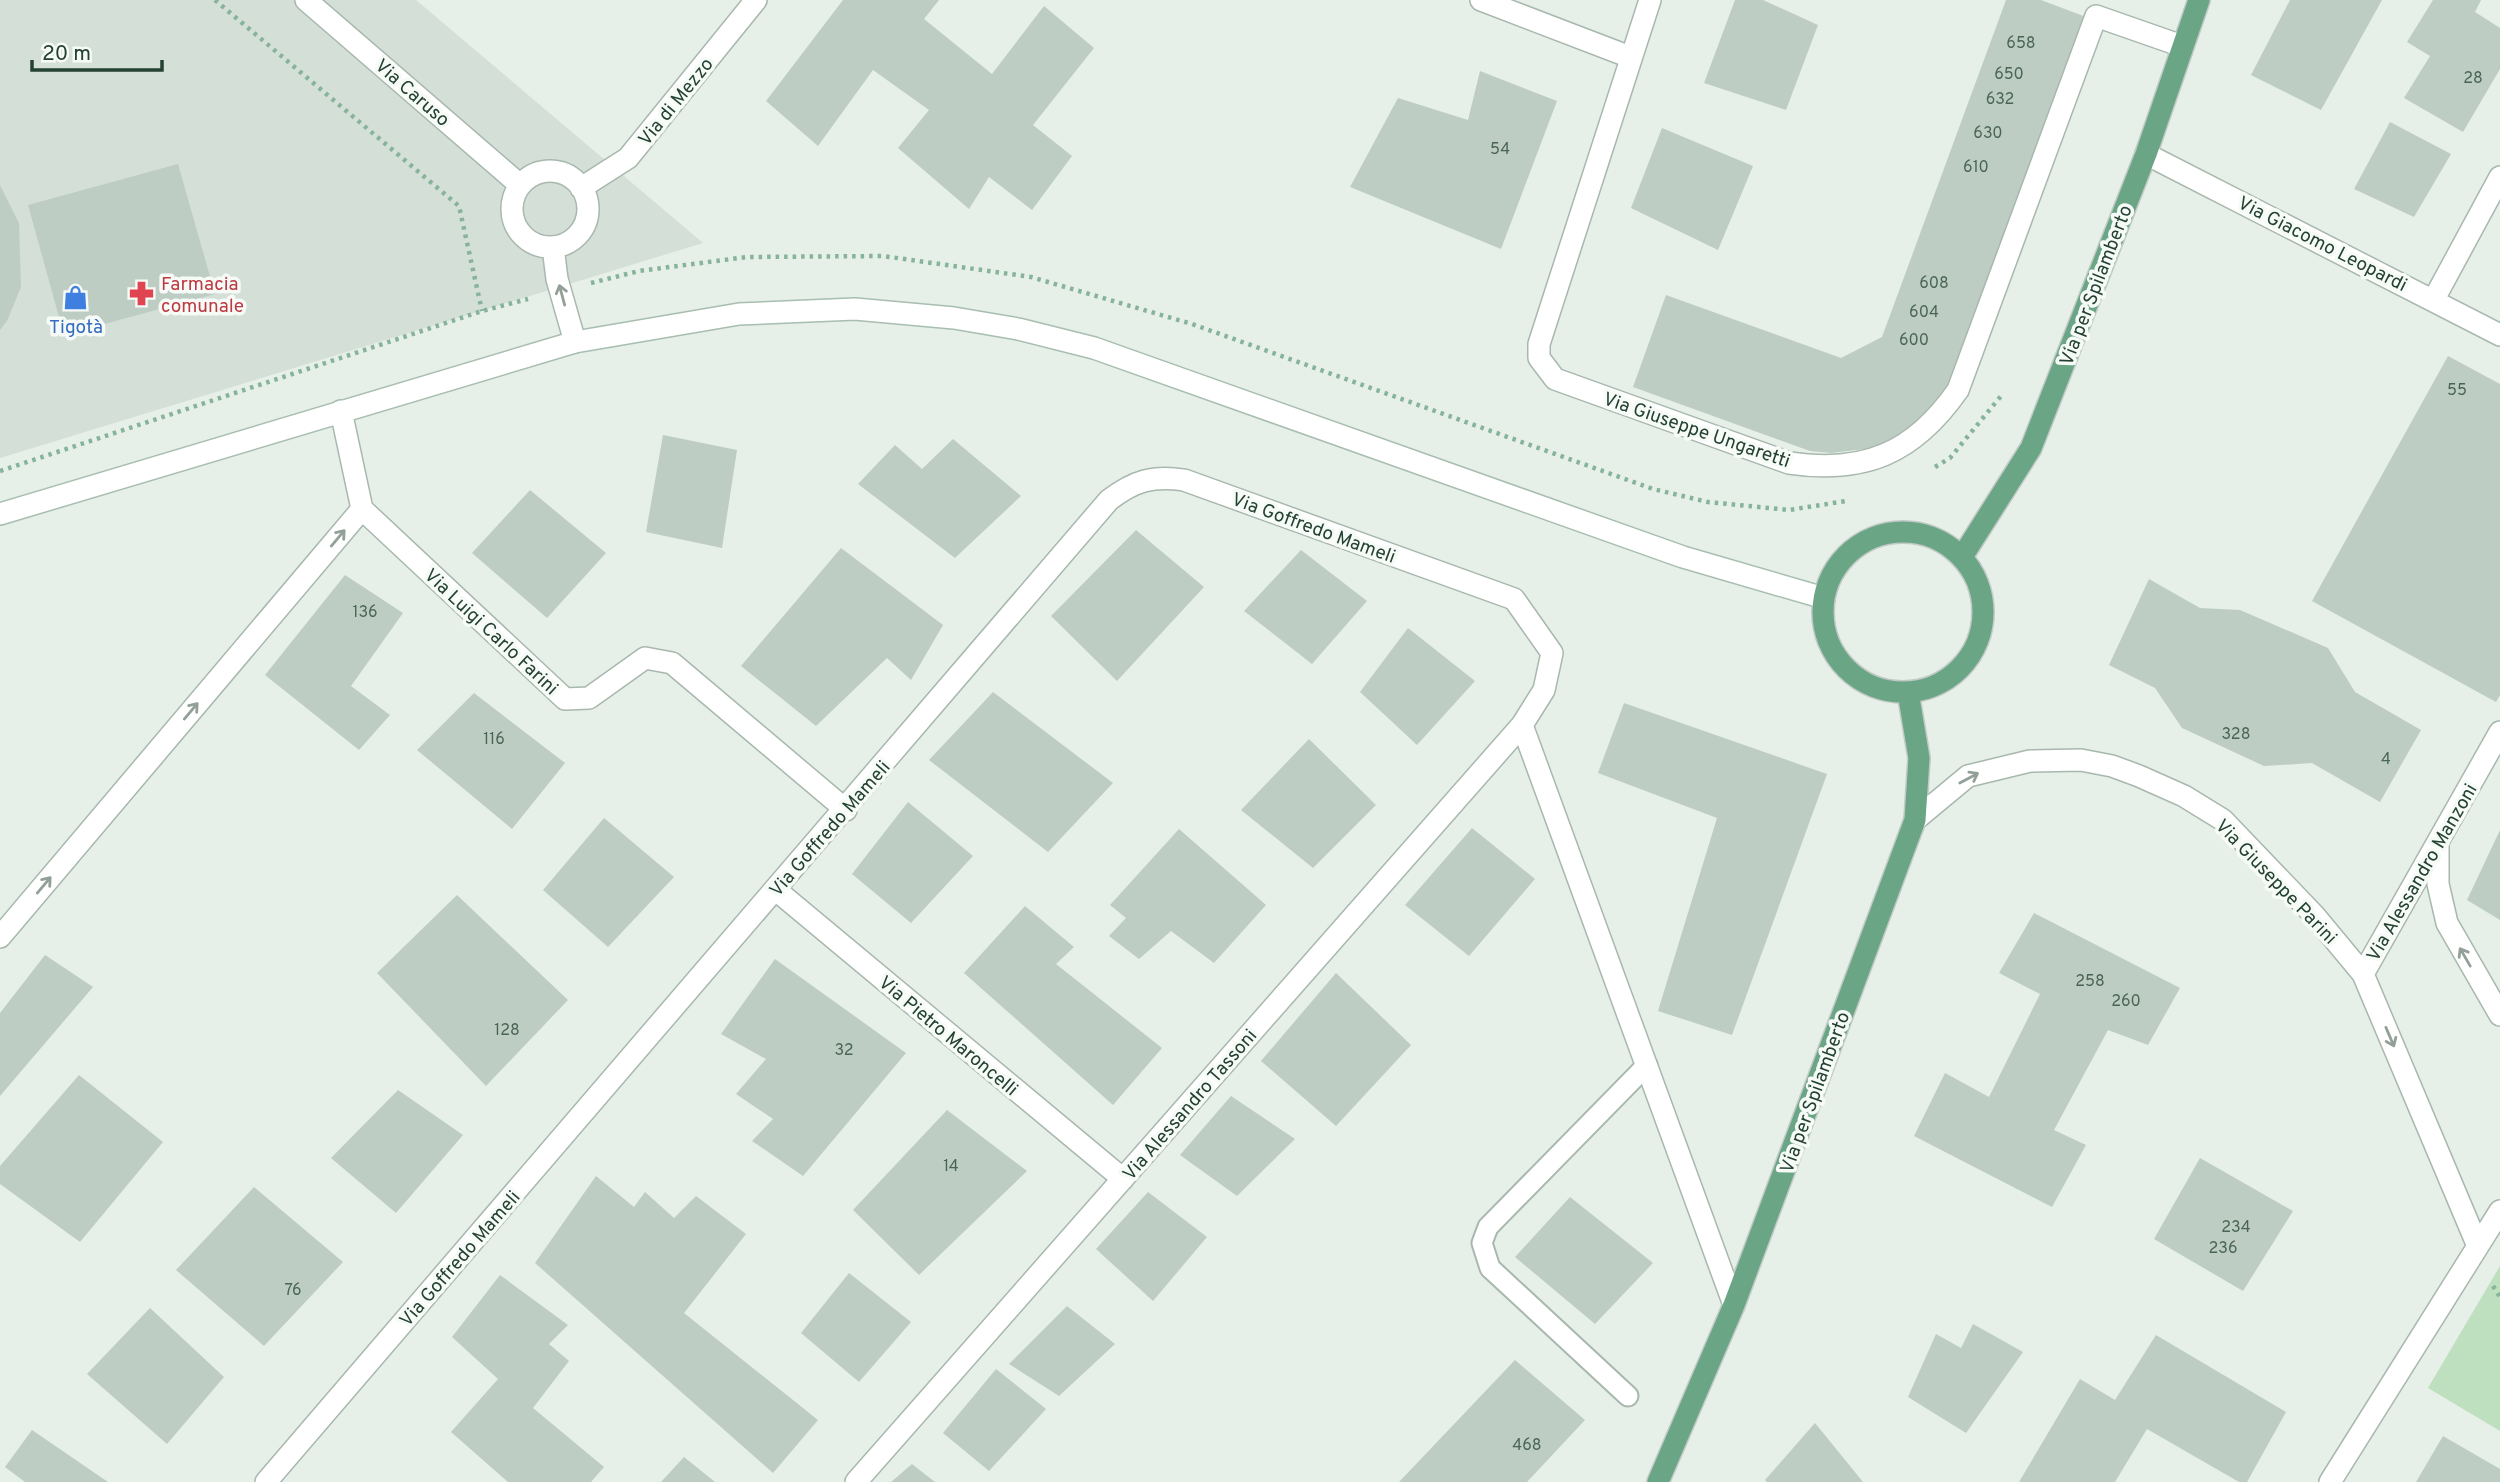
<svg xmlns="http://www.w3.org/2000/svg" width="2500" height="1482" font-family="Overpass,sans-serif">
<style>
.built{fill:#d4dfd7}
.green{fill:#bfe0bf}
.building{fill:#becdc3}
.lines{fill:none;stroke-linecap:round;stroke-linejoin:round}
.lane-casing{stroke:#a8b8ae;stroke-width:23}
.street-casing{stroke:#a8b8ae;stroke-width:24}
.secondary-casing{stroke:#a7beb0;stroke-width:24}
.primary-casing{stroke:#c2cac6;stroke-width:24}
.path{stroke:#86b399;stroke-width:4.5;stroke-dasharray:3.5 5;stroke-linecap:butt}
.lane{stroke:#fff;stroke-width:19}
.street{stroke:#fff;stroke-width:21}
.secondary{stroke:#fff;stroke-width:21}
.primary{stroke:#6aa586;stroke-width:21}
.oneway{stroke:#92a098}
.labels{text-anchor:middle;stroke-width:7;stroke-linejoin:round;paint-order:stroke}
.number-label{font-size:16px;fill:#4a6556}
.street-label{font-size:19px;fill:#244232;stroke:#f7fbf8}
.health-label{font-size:19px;fill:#be3a42;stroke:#f7fbf8;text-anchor:start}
.shop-label{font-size:19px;fill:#366cbe;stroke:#f7fbf8}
</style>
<rect width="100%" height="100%" fill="#e6efe8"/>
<path class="built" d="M0,0H416L703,243L0,458Z"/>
<path class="green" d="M2500,1266V1431L2428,1388Z"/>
<path class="building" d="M843,0H939L924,19L992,74L1044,6L1094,48L1033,125L1072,156L1032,210L989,177L969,209L898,148L929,110L873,70L818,146L766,101Z
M1735,0H1763L1818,25L1786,110L1704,83Z
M2006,0H2041L2086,17L1951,386L1916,426L1873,448L1831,453L1810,451L1633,387L1666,295L1841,358L1882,337Z
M2290,0H2382L2321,110L2251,75Z
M2433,0H2481L2475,12L2500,28V69L2463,132L2404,98L2430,56L2407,42Z
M1480,71L1557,101L1501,249L1350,187L1398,98L1468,120Z
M2390,122L2451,154L2414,217L2354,189Z
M1662,128L1753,166L1718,250L1631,208Z
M178,164L215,294L64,335L28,205Z
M0,185L19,223L21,287L7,321L0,330Z
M2448,356L2500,384V695L2496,702L2312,601Z
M663,435L737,450L722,548L646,532Z
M953,439L1021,496L955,558L858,484L895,445L922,469Z
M530,490L606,553L547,618L472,553Z
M1136,530L1204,587L1117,681L1051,616Z
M841,548L943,625L911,680L887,658L816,726L741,666Z
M1301,550L1367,601L1312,664L1244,611Z
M345,575L403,613L351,686L390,715L359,750L265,675Z
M2149,579L2200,608L2240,610L2328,648L2355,692L2421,730L2380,802L2312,763L2264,766L2182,728L2155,688L2109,665Z
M1408,628L1475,681L1417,745L1360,692Z
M993,692L1113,783L1048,852L929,760Z
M474,693L565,763L512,829L417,750Z
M1624,703L1827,774L1732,1035L1658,1011L1717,818L1598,773Z
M1309,739L1376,805L1313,868L1241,810Z
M908,802L973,856L911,923L852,874Z
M604,818L674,877L608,947L543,890Z
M1472,828L1535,879L1469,956L1405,905Z
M1179,829L1266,905L1214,963L1171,931L1139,959L1109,936L1126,918L1110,905Z
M2500,830V920L2467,900Z
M457,895L568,1000L486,1086L377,973Z
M1025,906L1074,947L1056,964L1162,1048L1113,1105L964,973Z
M2034,913L2180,988L2148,1045L2108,1030L2054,1130L2086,1145L2052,1207L1914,1136L1945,1073L1989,1097L2040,994L1999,973Z
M45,955L93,987L0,1096V1013Z
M775,959L906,1053L803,1176L752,1141L773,1119L736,1094L766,1059L721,1034Z
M1336,973L1411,1045L1336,1126L1261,1061Z
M79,1075L163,1142L80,1242L0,1184V1166Z
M398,1090L463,1135L396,1213L331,1158Z
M1231,1096L1295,1139L1237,1196L1180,1155Z
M947,1110L1027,1171L919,1275L853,1210Z
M2200,1158L2293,1211L2243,1291L2154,1239Z
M596,1176L634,1207L645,1192L674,1218L696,1196L746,1234L684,1313L818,1420L773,1473L535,1263Z
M254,1187L343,1262L264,1346L176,1270Z
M1148,1192L1207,1237L1153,1301L1096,1249Z
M1570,1197L1653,1263L1595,1324L1515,1257Z
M849,1273L911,1322L859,1382L801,1333Z
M500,1275L568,1325L549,1344L569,1361L533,1408L604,1467L591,1482H508L451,1432L498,1379L452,1337Z
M1067,1306L1115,1344L1059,1396L1009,1364Z
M150,1308L224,1377L167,1444L87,1374Z
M1973,1324L2023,1352L1966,1433L1908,1397L1936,1334L1961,1348Z
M2156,1335L2286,1412L2247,1482H2239L2147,1429L2115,1482H2019L2080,1379L2115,1400Z
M1515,1360L1585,1420L1527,1482H1399Z
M996,1369L1046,1409L989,1471L943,1433Z
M1815,1423L1863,1482H1767L1765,1480Z
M32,1430L108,1482H25L5,1467Z
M2443,1436L2500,1469V1482H2416Z
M684,1457L715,1482H661Z
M912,1464L935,1482H891Z"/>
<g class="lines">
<defs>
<path id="lane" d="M1628,1396L1490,1268L1482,1243L1488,1227L1647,1065"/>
<path id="street" d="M306,0L520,185
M1481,0L1630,57
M1650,0L1539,344V358L1555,379L1789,463C1865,474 1914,453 1958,390L2096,16L2182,46
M2146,154L2500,335
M512 209a38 38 0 1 1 76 0a38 38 0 1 1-76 0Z
M581,188L628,158L756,0
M553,247L557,279L575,342
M2434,299L2500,177
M341,411L362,509L565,699L589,698L645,658L672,663L846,810
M1522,725L1734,1305
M1915,820L1968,776L2030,761L2081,760L2112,766L2139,776L2184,796L2223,820L2314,915L2363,974L2477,1244
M2438,844V884L2447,923L2500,1015
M776,890L1123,1179
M0,937L362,509
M2363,974L2500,732
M266,1482L1109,500C1134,481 1153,475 1184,480L1514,599L1552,653L1544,690L1522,725L856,1482
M2330,1482L2500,1211"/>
<path id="secondary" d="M0,514L575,342L739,314L855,309L954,318L1018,329L1094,348L1683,557L1824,598"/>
<path id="primary" d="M1823 612a80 80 0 1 1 160 0a80 80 0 1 1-160 0Z
M1962,557L2031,448L2146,154L2199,0
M1658,1482L1734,1305L1915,820L1919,758L1908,692"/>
</defs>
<use href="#lane" class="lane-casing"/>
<use href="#street" class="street-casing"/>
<use href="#secondary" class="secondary-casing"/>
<use href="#primary" class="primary-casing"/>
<path class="path" d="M215,0L459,206L482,311
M591,283L639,271L747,257L883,256L1031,277L1192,324L1653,489L1708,502L1789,510L1846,501
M1935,467L1950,458L2001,396
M0,471L482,311L528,299
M2493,1286L2500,1297"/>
<use href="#lane" class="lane"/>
<use href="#street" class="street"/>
<use href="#secondary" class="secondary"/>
<use href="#primary" class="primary"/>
</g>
<defs><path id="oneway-shaft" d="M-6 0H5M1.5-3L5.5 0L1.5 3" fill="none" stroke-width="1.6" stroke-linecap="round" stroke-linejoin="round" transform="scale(1.75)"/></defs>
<g class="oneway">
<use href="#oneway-shaft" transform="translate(562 295) rotate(-105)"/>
<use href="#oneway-shaft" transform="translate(338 538) rotate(-50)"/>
<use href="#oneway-shaft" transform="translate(191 711) rotate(-50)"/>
<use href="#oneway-shaft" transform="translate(1969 778) rotate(-28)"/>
<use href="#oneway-shaft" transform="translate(44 885) rotate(-50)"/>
<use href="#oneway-shaft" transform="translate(2465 957) rotate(-120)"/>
<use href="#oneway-shaft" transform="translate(2390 1037) rotate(67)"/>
</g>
<defs>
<symbol id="pharmacy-bare" viewBox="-9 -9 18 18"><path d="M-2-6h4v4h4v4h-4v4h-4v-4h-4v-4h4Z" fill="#e0444e" stroke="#f7fbf8" stroke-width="2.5" paint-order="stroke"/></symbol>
<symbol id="shop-bare" viewBox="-9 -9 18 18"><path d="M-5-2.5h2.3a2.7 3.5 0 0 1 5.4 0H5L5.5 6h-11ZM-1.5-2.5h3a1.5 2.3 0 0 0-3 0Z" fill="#3f7fe0" stroke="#f7fbf8" stroke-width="2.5" paint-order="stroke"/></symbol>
</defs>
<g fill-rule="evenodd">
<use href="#pharmacy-bare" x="124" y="276" width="35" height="35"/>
<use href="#shop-bare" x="58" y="280" width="35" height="35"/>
</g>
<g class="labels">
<g class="number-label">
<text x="2021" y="48">658</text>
<text x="2009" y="79">650</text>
<text x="2473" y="83">28</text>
<text x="2000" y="104">632</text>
<text x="1988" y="138">630</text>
<text x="1500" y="154">54</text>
<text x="1976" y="172">610</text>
<text x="1934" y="288">608</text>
<text x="1924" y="317">604</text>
<text x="1914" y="345">600</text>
<text x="2457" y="395">55</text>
<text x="365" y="617">136</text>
<text x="2236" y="739">328</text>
<text x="494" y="744">116</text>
<text x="2386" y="764">4</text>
<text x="2090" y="986">258</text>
<text x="2126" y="1006">260</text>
<text x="507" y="1035">128</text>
<text x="844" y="1055">32</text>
<text x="951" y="1171">14</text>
<text x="2236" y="1232">234</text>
<text x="2223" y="1253">236</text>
<text x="293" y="1295">76</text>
<text x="1527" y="1450">468</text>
</g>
<g class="street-label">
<text transform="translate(413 92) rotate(41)" y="7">Via Caruso</text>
<text transform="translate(675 101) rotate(-51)" y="7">Via di Mezzo</text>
<text transform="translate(2323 243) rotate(27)" y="7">Via Giacomo Leopardi</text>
<text transform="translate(2095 285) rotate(-69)" y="7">Via per Spilamberto</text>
<text transform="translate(1697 429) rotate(19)" y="7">Via Giuseppe Ungaretti</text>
<text transform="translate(1314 527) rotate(20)" y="7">Via Goffredo Mameli</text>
<text transform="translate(492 631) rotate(43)" y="7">Via Luigi Carlo Farini</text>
<text transform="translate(829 828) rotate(-49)" y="7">Via Goffredo Mameli</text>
<text transform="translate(2421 872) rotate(-60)" y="7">Via Alessandro Manzoni</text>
<text transform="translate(2277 881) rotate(46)" y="7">Via Giuseppe Parini</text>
<text transform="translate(949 1035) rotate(40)" y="7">Via Pietro Maroncelli</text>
<text transform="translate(1814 1092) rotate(-70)" y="7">Via per Spilamberto</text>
<text transform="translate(1189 1104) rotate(-49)" y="7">Via Alessandro Tassoni</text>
<text transform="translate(459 1258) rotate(-49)" y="7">Via Goffredo Mameli</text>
</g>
<g class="health-label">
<text x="161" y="290">Farmacia<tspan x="161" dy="22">comunale</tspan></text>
</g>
<g class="shop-label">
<text x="76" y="333">Tigotà</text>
</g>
</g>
<path d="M32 60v10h130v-10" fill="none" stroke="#244232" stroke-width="3.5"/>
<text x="42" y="60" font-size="21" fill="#244232" stroke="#f7fbf8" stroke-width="5" paint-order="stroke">20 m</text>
</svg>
